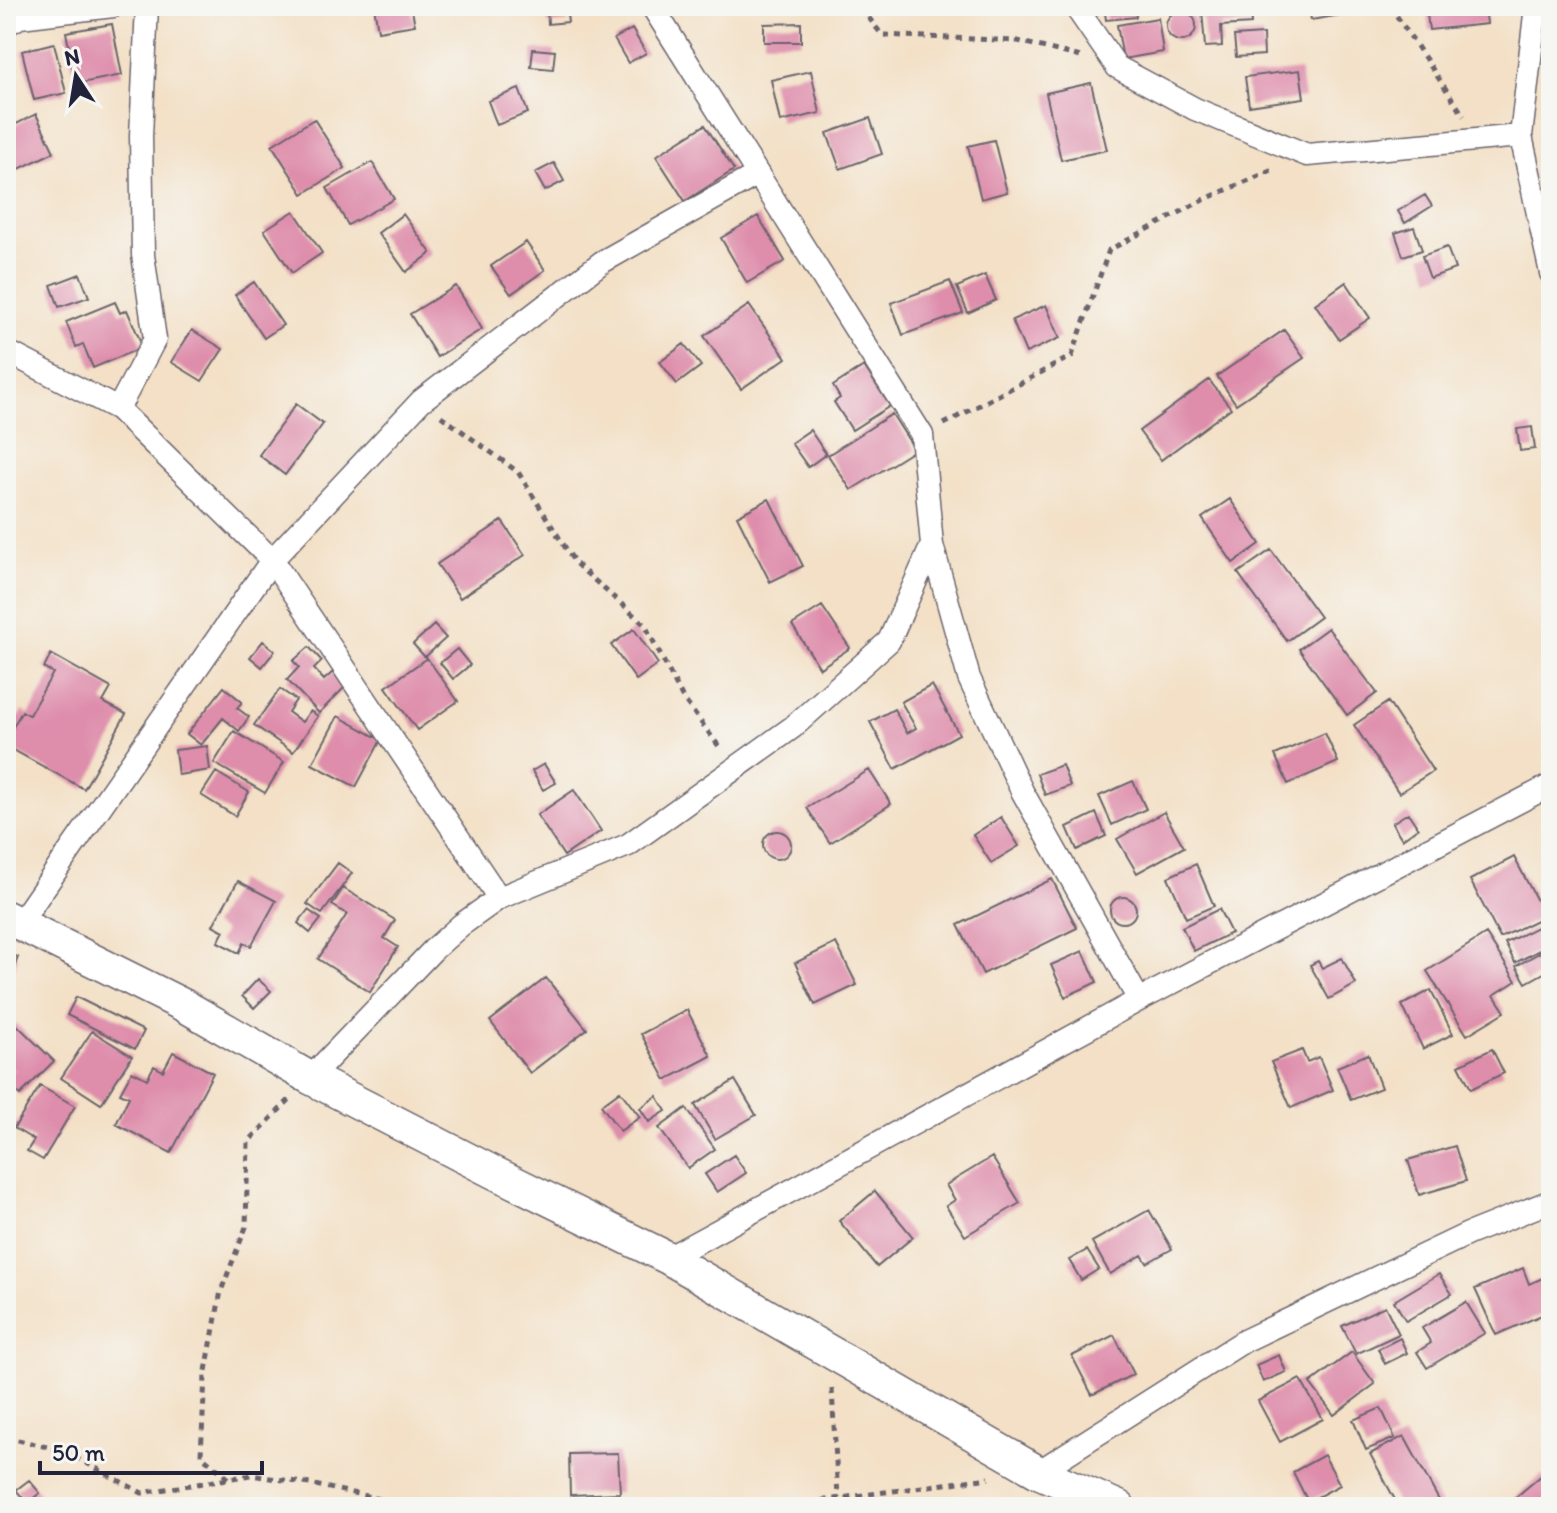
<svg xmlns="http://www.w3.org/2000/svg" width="1557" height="1513" font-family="Itim,sans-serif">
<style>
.building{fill:#de8dab}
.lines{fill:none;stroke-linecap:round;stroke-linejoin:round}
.minor-casing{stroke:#6b646c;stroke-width:25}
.secondary-casing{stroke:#6b646c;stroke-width:35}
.path{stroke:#6b646c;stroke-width:5;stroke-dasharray:6 6;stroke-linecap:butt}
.minor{stroke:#fff;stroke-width:22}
.secondary{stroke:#fff;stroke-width:32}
</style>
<rect width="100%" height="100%" fill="#f6f6f2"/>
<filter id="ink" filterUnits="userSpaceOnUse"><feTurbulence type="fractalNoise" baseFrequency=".0125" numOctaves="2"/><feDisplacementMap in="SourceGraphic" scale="16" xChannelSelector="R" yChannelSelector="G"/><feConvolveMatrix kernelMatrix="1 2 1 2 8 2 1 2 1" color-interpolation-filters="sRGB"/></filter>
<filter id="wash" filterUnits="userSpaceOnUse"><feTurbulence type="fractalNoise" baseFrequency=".006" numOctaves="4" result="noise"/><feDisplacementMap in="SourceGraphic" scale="32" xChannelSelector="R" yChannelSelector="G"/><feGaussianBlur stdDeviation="1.8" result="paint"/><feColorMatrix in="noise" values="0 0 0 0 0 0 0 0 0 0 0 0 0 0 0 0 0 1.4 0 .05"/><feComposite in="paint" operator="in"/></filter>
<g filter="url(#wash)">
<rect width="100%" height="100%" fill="#f3e0c6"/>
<g id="blocks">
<path class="building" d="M374,6H411L415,25L378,31Z
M547,6H566L568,22L548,24Z
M1104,6H1135L1136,17L1106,20Z
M1213,6H1250L1251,24L1221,26L1222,46L1205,47L1202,10L1214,9Z
M1309,6H1363L1364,11L1311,20Z
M1426,6H1485L1487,24L1429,30Z
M1166 26a15 15 0 1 1 30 0a15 15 0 1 1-30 0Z
M1158,18L1163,52L1123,59L1117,25Z
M801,23V42H764V24Z
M112,24L122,75L76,84L66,32Z
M632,29L646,53L628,63L614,39Z
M1263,34L1264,55L1236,57L1234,36Z
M54,43L66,93L34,100L22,51Z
M533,49L555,51L553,69L531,67Z
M1300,70L1304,98L1249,106L1245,77Z
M811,71L820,113L780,122L771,80Z
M1091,83L1107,150L1061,160L1046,93Z
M519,89L528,113L497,125L488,101Z
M36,114L54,152L11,173L6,163V129Z
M870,118L882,154L840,169L827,133Z
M314,119L345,168L303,194L272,145Z
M705,125L734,170L685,201L656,156Z
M994,140L1007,192L981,199L968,146Z
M372,162L394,199L348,225L327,188Z
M554,163L564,181L545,191L535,173Z
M1425,195L1432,206L1405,223L1398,211Z
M294,211L322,253L292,273L264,230Z
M403,214L431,253L406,272L378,233Z
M758,216L785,261L747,283L721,238Z
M1414,227L1422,250L1403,256L1395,233Z
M526,242L545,270L511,294L491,266Z
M1447,247L1455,269L1430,278L1422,256Z
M80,274L89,297L59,307L51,285Z
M985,275L996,300L968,313L957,287Z
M950,281L963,313L903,335L891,303Z
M254,282L283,325L264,338L235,295Z
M1346,282L1370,318L1339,339L1315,304Z
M456,286L482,329L437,357L410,314Z
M115,302L120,313L127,310L143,347L93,368L83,344L76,347L66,322Z
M749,305L786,358L741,389L704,336Z
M1046,305L1060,338L1026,353L1012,320Z
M192,330L223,349L202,381L171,362Z
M1284,330L1304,358L1236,404L1217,376Z
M684,344L701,366L677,384L660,362Z
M864,366L890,406L852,430L834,402L840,398L833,386Z
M1209,380L1231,408L1161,460L1139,431Z
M296,404L323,424L285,475L259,455Z
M892,414L915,450L851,490L828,455Z
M1532,427L1535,449L1520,451L1517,429Z
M810,430L826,454L808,467L791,443Z
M769,499L803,566L770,582L737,516Z
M1230,499L1260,544L1233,563L1202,518Z
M502,521L525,555L460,598L437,564Z
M1271,550L1320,617L1287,641L1238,573Z
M822,606L850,648L820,668L792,625Z
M434,625L446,638L425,657L413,644Z
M1328,628L1377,693L1347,715L1299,649Z
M634,629L658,664L636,680L611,645Z
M263,641L275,651L262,667L250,657Z
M309,647L322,661L314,669L324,680L333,672L346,686L319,713L287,680L299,667L293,661Z
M457,649L470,665L453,679L440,663Z
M51,654L111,688L103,702L126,714L84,789L6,746V739L22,711L29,715L53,673L44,668Z
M427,658L458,701L417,730L386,687Z
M932,685L959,734L895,769L870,722L894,709L907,733L916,728L901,702Z
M224,687L242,702L237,708L249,717L239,731L223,718L201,745L187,734Z
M280,689L296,700L288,712L302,722L310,711L318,716L293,752L254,725Z
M1388,702L1433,771L1399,793L1354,725Z
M338,716L381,740L356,787L312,764Z
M234,731L284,762L265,793L214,763Z
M1325,733L1338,762L1288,784L1275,755Z
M207,746L210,770L178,775L175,750Z
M544,764L556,783L543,790L532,771Z
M1062,765L1070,786L1045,795L1037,774Z
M869,770L891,804L830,843L807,808Z
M216,772L249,792L235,816L201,795Z
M1133,781L1146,809L1112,825L1099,796Z
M574,790L601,831L564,856L537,815Z
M1164,812L1184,847L1137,873L1117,839Z
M1096,813L1106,836L1077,850L1067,827Z
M1408,813L1418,828L1402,839L1392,823Z
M1001,817L1019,846L991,863L973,835Z
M763 845a14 14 0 1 1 28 0a14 14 0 1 1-28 0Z
M1514,857L1545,916L1500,938L1470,880Z
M338,863L352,873L322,914L307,904Z
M1196,864L1214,906L1186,918L1168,877Z
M1052,879L1077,928L983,974L958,925Z
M238,881L276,901L251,946L244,943L239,953L218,942L224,931L213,925Z
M343,888L395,920L384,938L398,947L370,992L318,959L347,914L332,905Z
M1110 910a13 13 0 1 1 26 0a13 13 0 1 1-26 0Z
M1219,909L1231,933L1194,951L1182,927Z
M308,910L321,919L310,933L298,923Z
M1551,920V944L1515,963L1505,943Z
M1486,934L1516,981L1494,995L1505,1012L1467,1035L1427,971Z
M836,943L857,985L815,1005L795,963Z
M1546,949L1551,958V969L1526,983L1516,966Z
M1083,951L1097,982L1065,997L1051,965Z
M6,953L18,957L11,976L6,974Z
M1342,958L1356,984L1329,999L1310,965L1318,961L1322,968Z
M546,978L587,1029L530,1073L490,1021Z
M258,979L271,991L254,1008L242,996Z
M1431,990L1453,1034L1423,1049L1402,1005Z
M76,997L144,1031L135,1049L67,1015Z
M687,1010L711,1056L666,1080L641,1034Z
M16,1024L54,1061L20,1095L6,1082V1077L13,1070L6,1063V1034Z
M92,1031L132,1056L101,1104L61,1078Z
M1492,1049L1504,1073L1471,1089L1459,1065Z
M1302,1050L1307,1062L1319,1057L1333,1090L1291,1108L1271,1062Z
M173,1052L213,1073L171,1153L116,1124L129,1097L120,1093L132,1071L147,1079L154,1066L163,1071Z
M1368,1054L1381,1088L1351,1100L1337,1067Z
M735,1080L756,1115L715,1139L695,1105Z
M40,1086L75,1106L43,1160L27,1151L34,1140L14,1128Z
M620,1091L640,1117L620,1131L601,1105Z
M657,1096L666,1111L649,1122L640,1108Z
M686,1108L715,1149L688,1168L659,1128Z
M1455,1146L1466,1181L1419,1195L1408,1160Z
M734,1155L746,1173L717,1192L705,1174Z
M992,1157L1020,1203L965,1236L946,1206L955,1200L946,1185Z
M875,1191L913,1237L877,1267L839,1221Z
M1149,1210L1172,1249L1147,1263L1142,1255L1110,1274L1092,1242Z
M1087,1250L1099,1269L1081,1280L1069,1260Z
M1523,1268L1529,1284L1545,1277L1551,1291V1311L1496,1335L1475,1289Z
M1439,1274L1452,1294L1406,1321L1394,1301Z
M1466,1302L1485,1333L1427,1368L1417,1352L1431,1343L1422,1328Z
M1385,1306L1399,1334L1356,1354L1342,1326Z
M1114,1335L1134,1374L1092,1395L1072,1356Z
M1400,1338L1407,1353L1385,1364L1378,1349Z
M1352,1352L1375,1384L1334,1415L1310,1383Z
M1279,1355L1286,1372L1263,1382L1256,1365Z
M1300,1379L1323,1419L1280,1442L1258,1401Z
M1381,1408L1395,1438L1366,1450L1353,1420Z
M1404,1436L1441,1504L1436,1507H1399L1370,1454Z
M618,1453L620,1493L570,1495L569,1454Z
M1324,1455L1340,1485L1308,1502L1293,1472Z
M1542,1475L1551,1486V1507H1504Z
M29,1480L40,1493L27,1503L16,1490Z"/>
</g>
</g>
<g filter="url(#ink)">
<use href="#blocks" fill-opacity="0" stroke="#6b646c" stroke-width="2"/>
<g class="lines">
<defs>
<path id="minor" d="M1075,6L1117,67L1195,109L1307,155L1521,136
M1536,6L1521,136L1551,273
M6,25L20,17L113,6
M6,351L118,409L272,560L499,898
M118,409L155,339L143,255L141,136L147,6
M932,545L969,678L1022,791L1139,1000
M19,924L272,560L421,401L602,262L756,175
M310,1078L433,950L461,925L499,898L628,845L793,727L889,641L932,545L922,435L652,6
M668,1258L1139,1000L1551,785
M1038,1472L1244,1341L1468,1234L1551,1201"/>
<path id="secondary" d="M6,917L185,1006L310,1078L493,1172L668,1258L1038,1472L1119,1507"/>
</defs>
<use href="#minor" class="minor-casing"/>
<use href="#secondary" class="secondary-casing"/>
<path class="path" d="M865,6L869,18L882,35L1018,41L1081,57
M1390,6L1464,116
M441,416L518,472L575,563L645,625L682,697L721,749
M944,424L1072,356L1109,250L1203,200L1275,169
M1546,1051L1551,1062
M832,1389L838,1498L835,1507
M6,1437L64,1451L142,1493L251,1475L310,1484L418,1507
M228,1478L201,1455L205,1376L221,1291L246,1227L248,1142L290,1099
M774,1507L989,1478"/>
<use href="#minor" class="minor"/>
<use href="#secondary" class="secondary"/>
</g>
</g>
<rect width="1557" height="1513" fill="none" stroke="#f6f6f2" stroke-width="32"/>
<g transform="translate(76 76) rotate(348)" stroke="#f6f6f2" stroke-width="6" paint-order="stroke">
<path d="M0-6L14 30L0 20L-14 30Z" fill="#22223b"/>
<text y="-12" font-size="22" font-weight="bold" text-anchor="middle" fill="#22223b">N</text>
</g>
<path d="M40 1461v12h222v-12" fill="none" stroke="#22223b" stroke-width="4"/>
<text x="52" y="1461" font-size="24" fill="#22223b" stroke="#f6f6f2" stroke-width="6" paint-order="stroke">50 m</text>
</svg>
